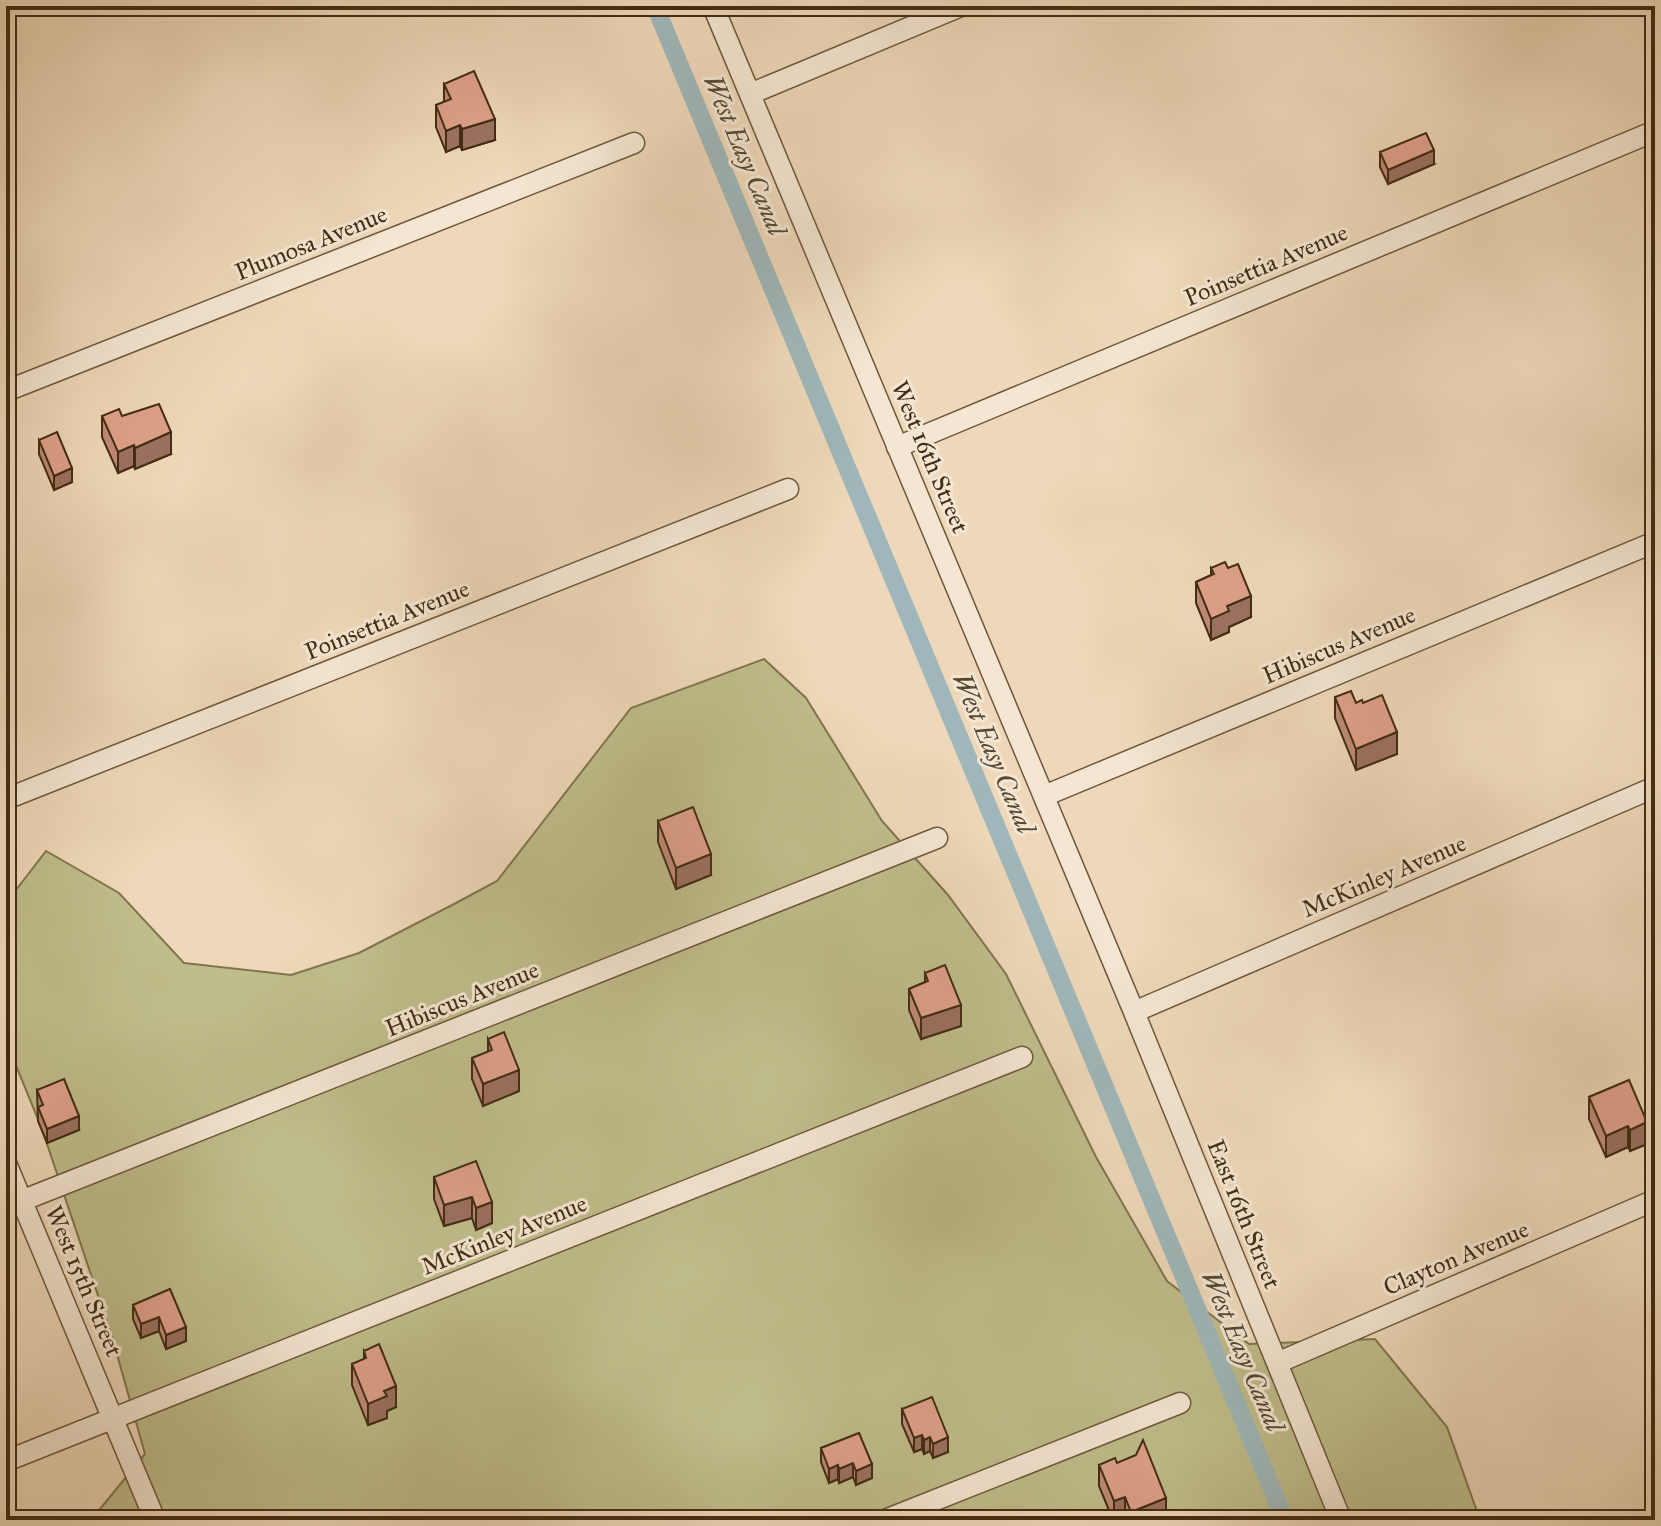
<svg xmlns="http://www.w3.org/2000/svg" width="1661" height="1526" font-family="'IM FELL Great Primer',serif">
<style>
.green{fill:#bfbd8b;stroke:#81754f;stroke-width:2}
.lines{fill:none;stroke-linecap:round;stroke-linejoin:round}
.canal{stroke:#9fb7ba;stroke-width:18}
.minor-casing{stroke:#6e583c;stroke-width:23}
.minor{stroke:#f4e6d2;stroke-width:20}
.wall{fill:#bf8a78;stroke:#432d13;stroke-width:2}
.shaded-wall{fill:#9b7161;stroke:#432d13;stroke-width:2}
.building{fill:#dea18b;stroke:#432d13;stroke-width:2}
.labels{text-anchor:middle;stroke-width:6;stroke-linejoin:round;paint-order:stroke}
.street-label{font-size:24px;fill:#432d13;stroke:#f4e6d2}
.water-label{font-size:26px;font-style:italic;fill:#554934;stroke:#f4e6d2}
</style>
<rect width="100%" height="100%" fill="#eed8b9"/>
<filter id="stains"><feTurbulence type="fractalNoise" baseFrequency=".0025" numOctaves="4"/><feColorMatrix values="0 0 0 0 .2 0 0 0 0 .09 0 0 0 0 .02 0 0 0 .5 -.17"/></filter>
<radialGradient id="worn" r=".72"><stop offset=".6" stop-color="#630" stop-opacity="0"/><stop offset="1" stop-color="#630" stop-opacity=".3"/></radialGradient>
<path class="green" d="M764,659L806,698L882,821L948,895L1006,974L1096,1157L1167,1281L1249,1344L1375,1339L1447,1427L1480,1520H91L145,1454L113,1340L42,1129L6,1041V903L46,851L119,893L184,963L291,975L359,953L456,903L497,881L631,708Z"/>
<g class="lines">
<path class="canal" d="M655,6L1285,1520"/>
<defs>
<path id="minor" d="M713,6L1134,1012L1341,1520
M750,94L961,6
M6,391L634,143
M897,447L1655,131
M1044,796L1655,542
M6,799L788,489
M1134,1012L1655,787
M6,1163L155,1520
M6,1207L937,838
M1277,1363L1655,1200
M6,1461L1022,1057
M885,1520L1180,1403"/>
</defs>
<use href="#minor" class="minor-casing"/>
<use href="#minor" class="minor"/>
</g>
<path class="wall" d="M444,84L495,140L462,150L460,146L446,152L436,127V105L444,102Z
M1380,152L1434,164L1388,184L1380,167Z
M102,416H122L171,454L135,469L134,466L118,473L102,437Z
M39,440L72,482L54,490L39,454Z
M1211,568L1251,617L1229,627V632L1211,640L1196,603V582L1211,575Z
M1335,697L1356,703H1363L1397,754L1356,770L1335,718Z
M658,821L711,875L676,889L658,842Z
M925,973L961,1026L921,1039L909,1010V989L925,982Z
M488,1039L519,1091L483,1106L472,1079V1058L488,1052Z
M1629,1080L1647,1144L1630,1151L1628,1147L1606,1157L1589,1119V1097Z
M37,1090L79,1130L47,1143L38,1121Z
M434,1177L492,1202V1223L476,1230L472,1218L444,1226L434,1199Z
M170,1289L186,1341L166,1349L159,1331L141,1338L133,1319V1305Z
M364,1351L396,1407L387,1411V1418L368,1425L352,1385V1364L364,1360Z
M902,1409L948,1452L933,1458L930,1451L924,1454L922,1449L914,1452L902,1424Z
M859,1433L872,1478L856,1485L853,1477L839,1483L838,1479L829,1483L821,1462V1448Z
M1117,1463L1166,1519L1126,1520L1125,1518L1120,1520H1113L1099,1486V1465Z"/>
<path class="shaded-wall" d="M495,119V140L462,150V129Z
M460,125V146L446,152V131Z
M1434,150V164L1388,184V170Z
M171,432V454L135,469V448Z
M134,445V466L118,473V452Z
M72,468V482L54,490V476Z
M1251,596V617L1229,627V632L1211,640V619L1227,606Z
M1397,732V754L1356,770V749Z
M711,854V875L676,889V868Z
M961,1005V1026L921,1039V1018Z
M519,1070V1091L483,1106V1084Z
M79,1116V1130L47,1143V1129Z
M1647,1122V1144L1630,1151V1130Z
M1628,1126V1147L1606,1157V1136Z
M472,1197V1218L444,1226V1205Z
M492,1202V1223L476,1230V1208Z
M159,1317V1331L141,1338V1324Z
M186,1327V1341L166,1349V1335Z
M396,1386V1407L387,1411V1418L368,1425V1404L384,1391Z
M922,1435V1449L914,1452V1438Z
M930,1437V1451L924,1454V1440Z
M948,1437V1452L933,1458V1444Z
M853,1463V1477L839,1483V1469Z
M872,1464V1478L856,1485V1471Z
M838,1465V1479L829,1483V1469Z
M1125,1497V1518L1120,1520H1114V1501Z
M1166,1498V1519L1131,1520V1512Z"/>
<path class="building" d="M474,71L495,119L462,129L460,125L446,131L436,105L451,99L444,84Z
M1426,133L1434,150L1388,170L1380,152Z
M159,404L171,432L135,448L134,445L118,452L102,416L119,409L122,416Z
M57,432L72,468L54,476L39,440Z
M1225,562L1228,568L1238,564L1251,596L1227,606L1229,611L1211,619L1196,582L1214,574L1211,568Z
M1351,691L1356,703L1362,700L1363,703L1382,695L1397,732L1356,749L1335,697Z
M693,807L711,854L676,868L658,821Z
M945,965L961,1005L921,1018L909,989L928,981L925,973Z
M504,1032L519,1070L483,1084L472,1058L492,1050L488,1039Z
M64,1079L79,1116L47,1129L38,1107L43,1105L37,1090Z
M1629,1080L1647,1122L1630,1130L1628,1126L1606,1136L1589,1097Z
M476,1161L492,1202L476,1208L472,1197L444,1205L434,1177Z
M170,1289L186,1327L166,1335L159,1317L141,1324L133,1305Z
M379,1344L396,1386L384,1391L387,1396L368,1404L352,1364L366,1358L364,1351Z
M932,1397L948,1437L933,1444L930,1437L924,1440L922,1435L914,1438L902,1409Z
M859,1433L872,1464L856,1471L853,1463L839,1469L838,1465L829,1469L821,1448Z
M1143,1440L1166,1498L1131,1512L1125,1497L1114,1501L1099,1465L1115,1458L1117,1463L1136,1455Z"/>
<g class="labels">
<g class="street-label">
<text transform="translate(311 243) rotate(-22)" y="8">Plumosa Avenue</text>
<text transform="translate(1266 265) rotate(-23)" y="8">Poinsettia Avenue</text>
<text transform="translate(930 457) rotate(67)" y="8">West 16th Street</text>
<text transform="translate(387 620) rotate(-22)" y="8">Poinsettia Avenue</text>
<text transform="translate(1339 645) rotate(-23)" y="8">Hibiscus Avenue</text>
<text transform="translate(1384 876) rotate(-23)" y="8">McKinley Avenue</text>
<text transform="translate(462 999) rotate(-22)" y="8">Hibiscus Avenue</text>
<text transform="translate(1244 1214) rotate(68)" y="8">East 16th Street</text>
<text transform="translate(504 1235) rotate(-22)" y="8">McKinley Avenue</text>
<text transform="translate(1456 1258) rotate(-23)" y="8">Clayton Avenue</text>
<text transform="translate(84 1281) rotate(67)" y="8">West 15th Street</text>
</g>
<g class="water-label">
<text transform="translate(745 155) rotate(67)" y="9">West Easy Canal</text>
<text transform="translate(994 753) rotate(67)" y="9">West Easy Canal</text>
<text transform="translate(1243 1351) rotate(67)" y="9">West Easy Canal</text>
</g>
</g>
<rect width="1661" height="1526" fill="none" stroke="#eed8b9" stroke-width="32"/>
<rect x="8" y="8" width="1645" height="1510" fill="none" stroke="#432d13" stroke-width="4"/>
<rect x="16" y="16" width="1629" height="1494" fill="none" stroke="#432d13" stroke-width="2"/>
<rect width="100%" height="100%" filter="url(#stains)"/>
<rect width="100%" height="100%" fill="url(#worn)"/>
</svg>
